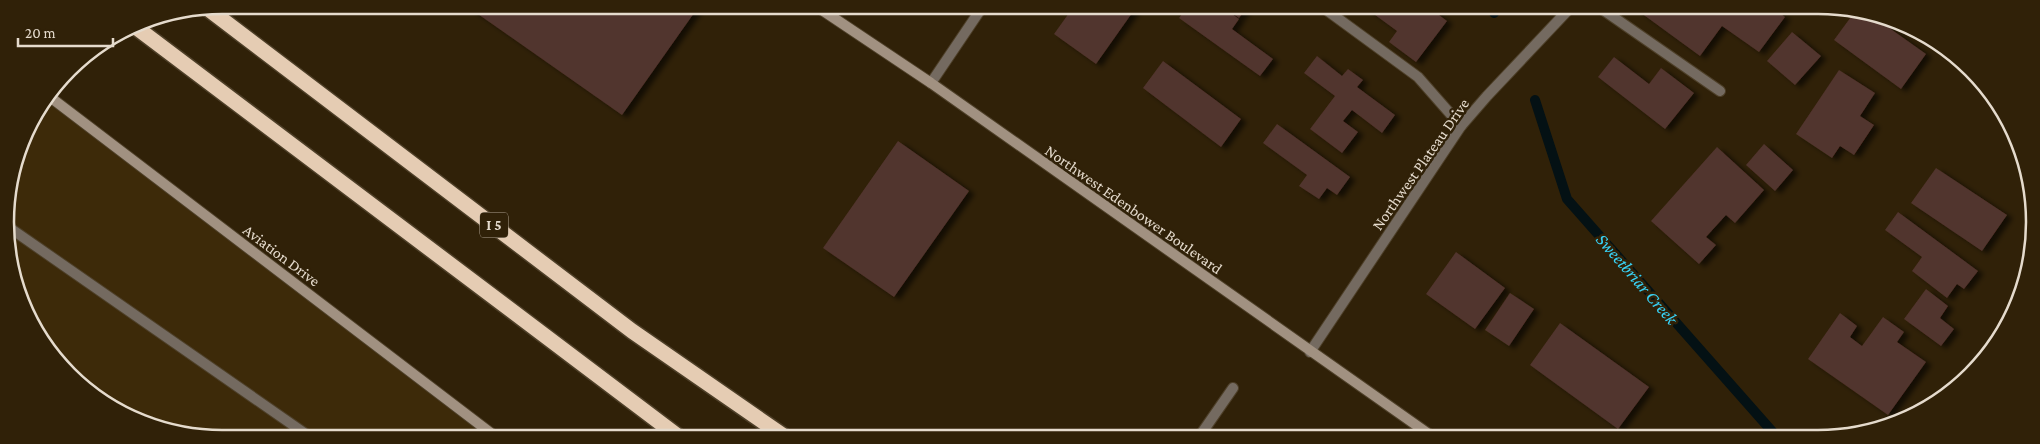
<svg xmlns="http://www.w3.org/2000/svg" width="2040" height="444" font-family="'Crimson Pro',serif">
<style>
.built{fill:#3d2a09}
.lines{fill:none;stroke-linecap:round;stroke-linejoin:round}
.stream{stroke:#041114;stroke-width:10}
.building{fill:#51342d;filter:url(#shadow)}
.lane-casing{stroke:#4d3f28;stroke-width:12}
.street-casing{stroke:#4d3f28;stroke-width:12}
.secondary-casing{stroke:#4d3f28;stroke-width:12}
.highway-casing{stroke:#4d3f28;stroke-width:18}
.lane{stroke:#746a60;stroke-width:10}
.street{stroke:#746a60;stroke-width:10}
.secondary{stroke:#a19181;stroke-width:10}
.highway{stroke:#e5ccb3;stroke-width:15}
.labels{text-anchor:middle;stroke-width:5;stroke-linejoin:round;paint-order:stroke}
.shield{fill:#302108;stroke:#afa392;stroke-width:1}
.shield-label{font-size:15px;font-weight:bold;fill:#e5dbcd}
.street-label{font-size:16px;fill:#e5dbcd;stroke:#302108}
.water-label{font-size:18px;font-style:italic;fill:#38d2f6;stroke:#302108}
.rim{fill:none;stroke:#e5dbcd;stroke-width:2.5}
</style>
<defs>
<filter id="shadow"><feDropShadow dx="5.5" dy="3" stdDeviation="2.5" flood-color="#0009"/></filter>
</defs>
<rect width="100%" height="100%" fill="#302108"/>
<path class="built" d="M49,97L496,437H193L114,410L50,354L12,278L5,208L28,126Z"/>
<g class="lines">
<path class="stream" d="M1492,6L1494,13
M1535,100L1567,199L1777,437"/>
</g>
<path class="building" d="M465,5H564L572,11L576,5L699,6L622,115Z
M1074,6H1137L1096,64L1054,34Z
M1188,6H1198L1206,12L1210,6H1221L1239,19L1232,29L1273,59L1260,76L1179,18Z
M1223,6H1248L1239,18Z
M1368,6H1427L1447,21L1416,62L1389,42L1397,31L1367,9Z
M1639,7H1708L1712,10L1714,7H1771L1785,17L1759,52L1722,26L1700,56L1637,10Z
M1856,10L1871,15L1926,54L1901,89L1834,40Z
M1792,32L1821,56L1795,85L1767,61Z
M1317,56L1342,76L1348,69L1363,80L1357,87L1395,115L1382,133L1352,110L1343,121L1358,132L1342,153L1310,129L1335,96L1304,73Z
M1614,57L1649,84L1661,68L1694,93L1665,129L1598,77Z
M1163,61L1241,119L1221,147L1143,88Z
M1839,70L1875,93L1860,116L1874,125L1854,155L1840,146L1832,158L1796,134Z
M1277,124L1350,177L1337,195L1327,188L1319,199L1299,186L1307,175L1263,143Z
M898,141L969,191L894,297L823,248Z
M1764,144L1793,170L1775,191L1746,165Z
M1717,147L1764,190L1735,223L1726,215L1706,237L1716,245L1699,264L1651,221Z
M1936,168L2007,215L1982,251L1911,203Z
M1898,212L1978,271L1964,289L1957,284L1947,298L1912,271L1922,257L1885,230Z
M1456,252L1505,288L1475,329L1426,294Z
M1926,289L1948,306L1940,318L1954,329L1941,346L1904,319Z
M1510,293L1534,309L1509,346L1485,330Z
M1840,313L1857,326L1850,337L1862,346L1883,317L1904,332L1897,342L1926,362L1888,415L1808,359Z
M1560,323L1649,387L1618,429L1530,365Z"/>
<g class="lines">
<defs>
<path id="lane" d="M1321,6L1418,77L1461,126
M931,83L983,6
M7,226L310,437
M1199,437L1233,388"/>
<path id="street" d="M1599,7L1720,91
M1310,352L1461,126L1487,96L1571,7"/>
<path id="secondary" d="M816,6L931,83L1433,437
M50,97L496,437"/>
<path id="highway" d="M207,8L632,331L785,437
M133,25L679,437"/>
</defs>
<use href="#lane" class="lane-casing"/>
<use href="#street" class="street-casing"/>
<use href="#secondary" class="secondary-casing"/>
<use href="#highway" class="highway-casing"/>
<use href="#lane" class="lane"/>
<use href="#street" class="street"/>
<use href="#secondary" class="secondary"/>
<use href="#highway" class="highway"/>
</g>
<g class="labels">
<rect class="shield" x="480" y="212.5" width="28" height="25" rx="4"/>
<g class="shield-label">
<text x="494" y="230">I 5</text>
</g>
<g class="street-label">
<text transform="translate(1420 164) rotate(-55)" y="6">Northwest Plateau Drive</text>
<text transform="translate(1134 209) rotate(35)" y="6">Northwest Edenbower Boulevard</text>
<text transform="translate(282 255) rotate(37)" y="6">Aviation Drive</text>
</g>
<g class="water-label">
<text transform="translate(1637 279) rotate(49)" y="6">Sweetbriar Creek</text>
</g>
</g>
<path d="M0 0H2040V444H0ZM222 14H1818A208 208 0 0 1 2026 222V222A208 208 0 0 1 1818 430H222A208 208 0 0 1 14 222V222A208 208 0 0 1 222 14Z" fill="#302108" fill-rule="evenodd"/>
<path class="rim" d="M222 14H1818A208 208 0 0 1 2026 222V222A208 208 0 0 1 1818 430H222A208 208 0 0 1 14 222V222A208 208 0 0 1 222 14Z"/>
<path d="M18 38v8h95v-8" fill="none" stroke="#e5dbcd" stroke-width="2.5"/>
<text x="25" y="38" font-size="15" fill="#e5dbcd" stroke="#302108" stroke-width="4" paint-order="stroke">20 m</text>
</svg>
